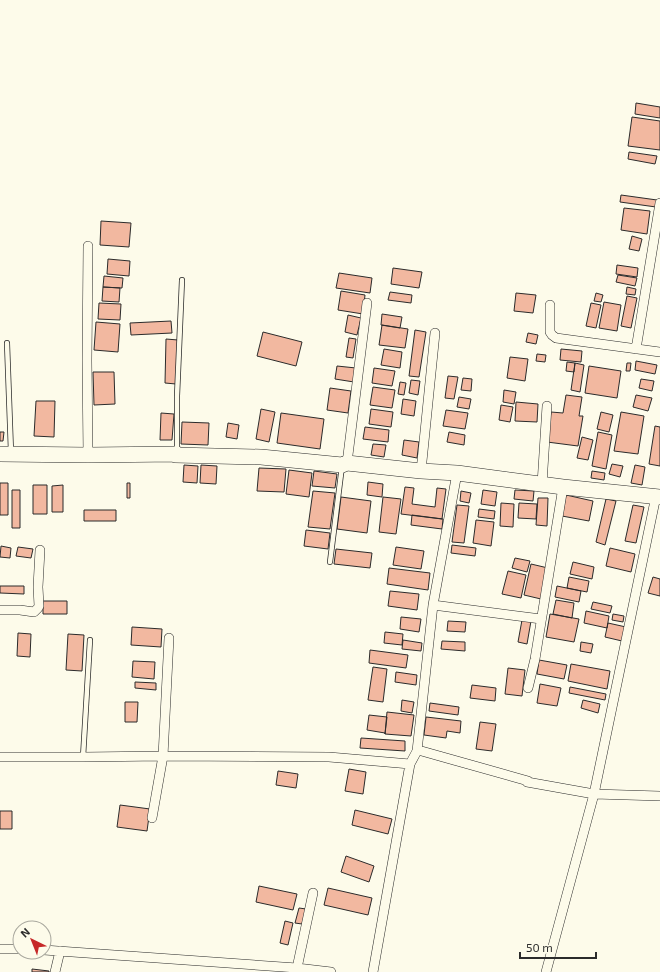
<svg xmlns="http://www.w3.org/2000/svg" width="660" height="972" font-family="'Exo 2',sans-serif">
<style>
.building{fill:#f2b8a0;stroke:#2b2b2b}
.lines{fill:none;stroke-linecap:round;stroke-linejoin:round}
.service-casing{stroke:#2b2b2b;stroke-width:6}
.minor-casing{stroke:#2b2b2b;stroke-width:10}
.trunk-casing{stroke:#2b2b2b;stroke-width:16}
.service{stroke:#fdfbea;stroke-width:4.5}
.minor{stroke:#fdfbea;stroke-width:9}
.trunk{stroke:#fdfbea;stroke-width:15}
</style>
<rect width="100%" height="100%" fill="#fdfbea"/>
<path class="building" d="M636,103L660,107V118L635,114Z
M632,117L660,121V150L628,146Z
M629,152L657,156L655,164L628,159Z
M621,195L657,200L656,207L620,202Z
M624,208L650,211L647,234L621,230Z
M101,221L131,223L129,247L100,245Z
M632,236L642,239L639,251L629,249Z
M108,259L130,261L129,276L107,274Z
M617,265L638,268L637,277L616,274Z
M393,268L422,272L419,288L391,284Z
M339,273L372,278L370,293L336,288Z
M618,275L637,278L635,286L616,282Z
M104,276L123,278L122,288L103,287Z
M103,287L120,288L119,302L102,301Z
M627,287L636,289L635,295L626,294Z
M341,291L365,295L363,314L338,310Z
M390,292L412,295L411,303L388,300Z
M516,293L536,295L533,313L514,311Z
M596,293L603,295L601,302L594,301Z
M627,296L637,298L631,328L621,326Z
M604,302L621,305L617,331L599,328Z
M99,303L121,304L120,320L98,319Z
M591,303L601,305L596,328L586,326Z
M382,314L402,317L400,328L381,325Z
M348,315L361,318L357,335L345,332Z
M171,321L172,333L131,335L130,323Z
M96,322L120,324L118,352L94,350Z
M382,325L408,329L405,348L379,345Z
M415,330L426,332L419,377L409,376Z
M263,332L302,342L296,366L257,356Z
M528,333L538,335L536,344L526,342Z
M349,338L356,339L353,358L346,357Z
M166,339L178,340L176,384L165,383Z
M384,349L402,352L400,368L381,365Z
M561,349L582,351L581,362L560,360Z
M537,354L546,355L545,362L536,361Z
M510,357L528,359L525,381L507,378Z
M636,361L657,365L655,374L635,370Z
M567,362L575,363L574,372L566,371Z
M575,363L584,365L580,392L571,390Z
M627,363H631L630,371H626Z
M337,366L356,368L354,382L335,379Z
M589,366L621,371L617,398L585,393Z
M374,368L395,371L392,386L372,383Z
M93,372H114L115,404L94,405Z
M448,376L458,377L454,399L445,398Z
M463,378L472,379L471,391L461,390Z
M641,379L654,381L652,391L639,388Z
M411,380L420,381L418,395L409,393Z
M400,382L406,383L404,395L398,394Z
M373,387L395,390L392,408L370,405Z
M330,388L351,391L348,413L327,410Z
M504,390L516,392L514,404L503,402Z
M566,395L582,397L579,416H583L578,446L547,442L551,412L563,413Z
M636,395L652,398L648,411L633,407Z
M459,397L471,399L469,409L457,407Z
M403,399L416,401L414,416L401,414Z
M36,401H55L54,437L34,436Z
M516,402L538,404L537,422L515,421Z
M501,405L513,407L510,422L499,420Z
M261,409L275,412L269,442L256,439Z
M371,409L393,412L391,427L369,424Z
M446,410L468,413L465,429L443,426Z
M601,412L613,415L609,432L597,429Z
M621,412L644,416L638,454L614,451Z
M161,413L174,414L172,440H160Z
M281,413L324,419L320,449L277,443Z
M182,422L209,423L208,445L181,444Z
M228,423L239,425L237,439L226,437Z
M655,426L660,427V466L649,464Z
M365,427L389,430L388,442L363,439Z
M0,432H4L3,441H0Z
M449,432L465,435L464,445L447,442Z
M598,432L612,435L606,469L592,466Z
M582,437L593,440L588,460L577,458Z
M404,440L419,442L417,458L402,455Z
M373,444L386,445L384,457L371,455Z
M612,464L623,466L620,477L609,474Z
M184,465L198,466L197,483L183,482Z
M201,465L217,466L216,484L200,483Z
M635,465L645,467L642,485L631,483Z
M259,468L286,469L284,492L257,491Z
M289,470L312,473L309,497L286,494Z
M314,471L337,474L335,488L312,486Z
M592,471L605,473L604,480L591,478Z
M368,482L383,484L382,497L367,495Z
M0,483H8V515H0Z
M127,483H130V498H127Z
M33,485H47V514H33Z
M63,485V512H52V486Z
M405,487L414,488L412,504L435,507L437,488L446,489L442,519L401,514Z
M12,490H20V528H12Z
M483,490L497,492L495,506L481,504Z
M515,490L534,491L533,501L514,499Z
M313,491L335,493L330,529L308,527Z
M461,491L471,493L469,503L460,501Z
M566,495L593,501L589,521L562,516Z
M341,497L371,501L367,533L337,529Z
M383,497L401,499L396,534L379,532Z
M538,498H548L547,526L536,525Z
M606,499L616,501L605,545L596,542Z
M501,503L514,504L513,527L500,526Z
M519,503L537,504L536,519L518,518Z
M457,505L469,506L464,543L452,542Z
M633,505L644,507L636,543L625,541Z
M479,509L495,511L494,519L478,517Z
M84,510H116V521H84Z
M412,515L443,519L442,529L411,525Z
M476,520L494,522L491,546L473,543Z
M306,530L330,533L328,549L304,546Z
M452,545L476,548L475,556L451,553Z
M1,546L11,548L10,558L0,557Z
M18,547L33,549L31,558L16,556Z
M396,547L424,551L421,569L393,565Z
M610,548L635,554L631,572L606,566Z
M336,549L372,553L370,568L334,564Z
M515,558L530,561L527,572L512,568Z
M573,562L594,567L592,579L570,574Z
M531,564L548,568L541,599L524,595Z
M389,568L430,573L428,590L387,584Z
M508,571L526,575L521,598L502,594Z
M569,577L589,581L587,592L567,588Z
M653,577L660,579V596L648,593Z
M0,586H24V594L0,593Z
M557,586L581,591L579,602L555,597Z
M390,591L419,594L417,610L388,606Z
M556,600L574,603L572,618L553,614Z
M43,601H67V614H43Z
M593,602L612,606L610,613L591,609Z
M586,611L609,616L607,628L584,623Z
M550,614L579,619L574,642L546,637Z
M613,614L624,616L623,622L612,620Z
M401,617L421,619L419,632L400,629Z
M522,620L531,621L527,644L518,642Z
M448,621L466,622L465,632L447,631Z
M608,623L626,627L622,641L605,637Z
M132,627L162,629L161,647L131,645Z
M385,632L403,634L402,645L384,643Z
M18,633L31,634L30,657L17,656Z
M68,634L84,635L82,671L66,670Z
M403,640L422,643L421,651L402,649Z
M442,641L465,642V651L441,649Z
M581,642L593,644L591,653L580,651Z
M370,650L408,655L406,668L369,663Z
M539,660L567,665L564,679L537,674Z
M133,661L155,662L154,679L132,677Z
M571,664L610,671L607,689L568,681Z
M373,667L387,669L383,702L368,700Z
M508,668L525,670L522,696L505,694Z
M396,672L417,675L416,685L395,682Z
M135,682L156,683V690L135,688Z
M540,684L561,688L557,706L537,703Z
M472,685L496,688L495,701L470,698Z
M570,687L606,694L605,700L569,693Z
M402,700L414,702L412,713L401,711Z
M583,700L600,704L598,713L581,708Z
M125,702H138L137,722H125Z
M430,703L459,707L458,715L429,711Z
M387,712L414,715L411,736L385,734Z
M369,715L387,717L385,734V733L367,730Z
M426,717L461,721L460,733L447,731L446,738L424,735Z
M480,722L496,724L492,751L476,749Z
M361,738L405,741V751L360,748Z
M349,769L366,772L363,794L345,791Z
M278,771L298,774L296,788L276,785Z
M120,805L150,809L147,831L117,827Z
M355,810L392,819L388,834L352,825Z
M0,811H12V829H0Z
M346,856L374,866L369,882L341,872Z
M259,886L297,894L293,910L256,902Z
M328,888L372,898L368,915L324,905Z
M299,908L306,909L302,924L295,923Z
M285,921L293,923L288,945L280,943Z
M32,969L49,971V972H32Z"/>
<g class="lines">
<defs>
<path id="service" d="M7,343L11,452
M177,452V396L182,280
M330,562L342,466
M83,757L90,640"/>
<path id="minor" d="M88,246L87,361L88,455
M550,305V332L552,335L556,338L660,352
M636,349L660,203
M347,463L367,303
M421,471L435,333
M542,484L547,406
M433,605L541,619
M0,610H20L34,612L38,608L39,606L38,587L40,550
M528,688L535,659L563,487
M417,751L418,750L528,781L527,782L594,794L660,796
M0,757H83L163,756L329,757L410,764
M152,818L163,756L169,638
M0,949H20
M44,950L297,968L331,972
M297,968L313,893
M55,972L60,951
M373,972L410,764L417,751L433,605L457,473
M546,972L594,794L656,496"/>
<path id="trunk" d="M0,454L88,455L177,454L175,455L261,457L342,465L347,463L421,471L457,473L563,487L660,497"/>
</defs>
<use href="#service" class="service-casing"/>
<use href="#minor" class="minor-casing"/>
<use href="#trunk" class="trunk-casing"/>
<use href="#service" class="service"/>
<use href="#minor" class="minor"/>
<use href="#trunk" class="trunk"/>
</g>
<g transform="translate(32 940) rotate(317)"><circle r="19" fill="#fdfbea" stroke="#a9a89e"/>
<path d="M0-3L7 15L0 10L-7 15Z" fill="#c62828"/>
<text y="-6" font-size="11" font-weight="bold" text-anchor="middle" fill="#2b2b2b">N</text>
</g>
<path d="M520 952v6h76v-6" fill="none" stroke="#2b2b2b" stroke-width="2"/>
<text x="526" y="952" font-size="12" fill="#2b2b2b" stroke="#fdfbea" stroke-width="3" paint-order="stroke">50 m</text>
</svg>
